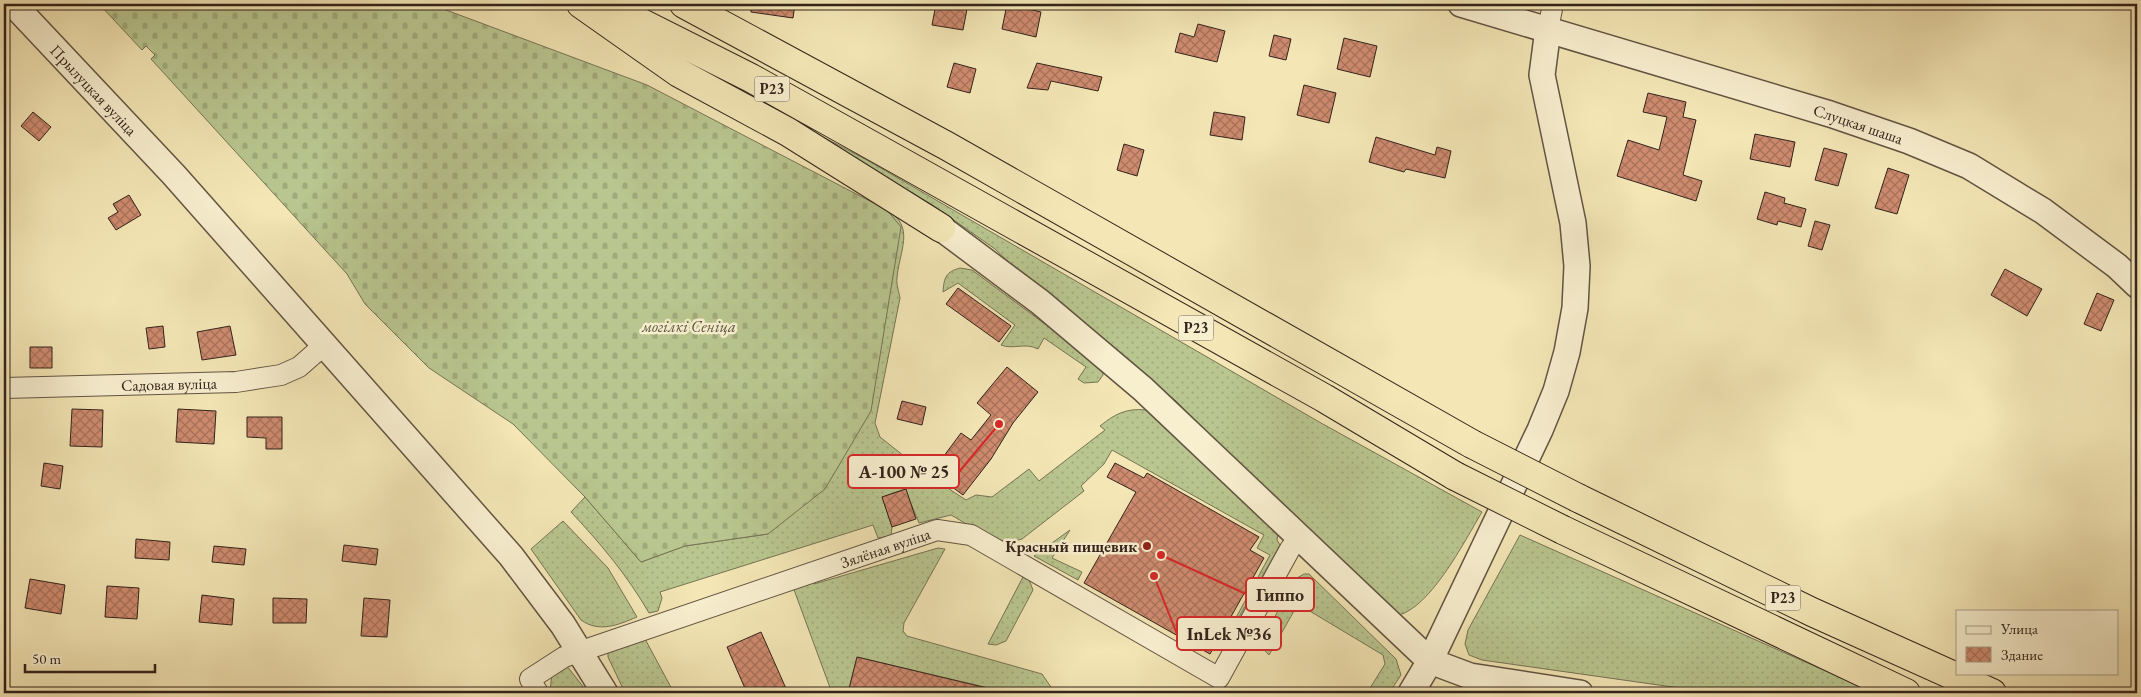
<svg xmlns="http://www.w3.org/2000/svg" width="2141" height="697" font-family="'EB Garamond',serif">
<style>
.grass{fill:url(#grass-dots);stroke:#767455}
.cemetery{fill:url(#cemetery-stones);stroke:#767455}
.building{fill:url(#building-cross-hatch);stroke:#32231b}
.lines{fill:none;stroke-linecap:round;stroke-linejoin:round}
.minor-casing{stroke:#625442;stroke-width:22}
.tertiary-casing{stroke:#625442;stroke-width:28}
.trunk-casing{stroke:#32231b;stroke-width:30}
.minor{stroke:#f8efcf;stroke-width:20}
.tertiary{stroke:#f8efcf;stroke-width:25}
.trunk{stroke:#f4e6b5;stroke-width:28}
.trunk-bridge-casing{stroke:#32231b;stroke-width:30;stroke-linecap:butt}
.trunk-bridge{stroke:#f4e6b5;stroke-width:28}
.poi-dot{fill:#8f2418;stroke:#f8efcf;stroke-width:2}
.labels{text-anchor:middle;stroke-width:5;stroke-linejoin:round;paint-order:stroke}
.shield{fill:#f8efcf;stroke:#6d6051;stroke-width:1}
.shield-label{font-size:15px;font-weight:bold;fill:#32231b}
.street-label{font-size:16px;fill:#32231b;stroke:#f8efcf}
.park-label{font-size:16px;font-style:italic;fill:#5a543e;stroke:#f8efcf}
.poi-label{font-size:16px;font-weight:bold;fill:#32231b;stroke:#f8efcf;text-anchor:end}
.leader{fill:none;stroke:#d62828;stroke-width:2}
.callout-dot{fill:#d62828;stroke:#f8efcf;stroke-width:2}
.callout{fill:#f8efcf;stroke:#d62828;stroke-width:2}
.callout-label{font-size:18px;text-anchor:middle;font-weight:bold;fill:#32231b}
</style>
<defs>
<pattern id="grass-dots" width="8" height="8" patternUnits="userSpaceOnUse" patternTransform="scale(1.25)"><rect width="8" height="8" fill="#b9c68f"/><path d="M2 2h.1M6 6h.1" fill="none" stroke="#a0aa7b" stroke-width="1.8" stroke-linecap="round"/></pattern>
<pattern id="cemetery-stones" width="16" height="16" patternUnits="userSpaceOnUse" patternTransform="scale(1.25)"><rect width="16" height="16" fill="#b9c68f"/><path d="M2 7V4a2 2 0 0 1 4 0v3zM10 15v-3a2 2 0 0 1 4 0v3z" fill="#a0aa7b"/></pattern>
<pattern id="building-cross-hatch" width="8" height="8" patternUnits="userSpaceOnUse" patternTransform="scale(1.25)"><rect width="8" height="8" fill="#ce8b6f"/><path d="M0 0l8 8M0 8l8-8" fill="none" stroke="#a8715a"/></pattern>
</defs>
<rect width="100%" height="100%" fill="#f4e6b5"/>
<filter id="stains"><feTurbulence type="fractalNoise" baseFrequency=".004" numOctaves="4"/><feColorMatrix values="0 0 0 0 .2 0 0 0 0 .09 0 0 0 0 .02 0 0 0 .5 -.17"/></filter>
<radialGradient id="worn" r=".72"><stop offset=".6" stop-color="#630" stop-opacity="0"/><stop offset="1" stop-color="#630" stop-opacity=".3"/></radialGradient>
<path class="grass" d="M754,101L867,160L1321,423L1482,512C1465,540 1428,614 1393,616L1175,400L1033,285L995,249L931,204Z
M887,210C916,227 899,251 897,278C896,284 899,292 900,298L875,423L880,437L928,475L966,500L976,495L992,497L1029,469L1039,481L1105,430L1100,426C1115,414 1126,408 1146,410L1278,533L1277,540L1280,545L1230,633L1226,636L1270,555L1257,548L1264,535L1112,450L1104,464L1081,486L1084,491L1022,539C997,548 973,527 951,515L919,523L905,489L882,497L892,527L891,536L878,538L873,525L660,592L662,598L658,611L649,613C627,575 601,544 571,512L585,497L641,562L685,546L768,534Z
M960,268L972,270L1103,367V375L1098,382L1084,383L1078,379L1086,367L1044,338L1038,349C1025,342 1013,350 1001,345L1015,325L958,283L943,292C944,277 946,272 960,268Z
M563,521L608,568L637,617C618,625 599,633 581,620L531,549Z
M1070,530L1052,558L1082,572L1078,580L1034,556Z
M1520,535L1875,693H1715L1482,660L1469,655L1465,644L1468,630Z
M938,548L945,549L904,623L903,631L907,636L1042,674L1055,693H1010L857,657L848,693H832L793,587L811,580L814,584Z
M1304,574H1309L1396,659L1401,675L1389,693H1367L1385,664L1383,655L1298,604L1269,655L1259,644L1297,578Z
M1023,577L1029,580L1033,590L1006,641L996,645L988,644Z
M644,637L674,693H625L608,657V652Z
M566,665L588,693H550L552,672Z"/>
<path class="cemetery" d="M99,4H430L647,85L887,210L901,227L871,411L825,489L768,534L685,546L641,562L585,497L513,424L429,368L365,304L347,274L151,59L155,55L146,46L142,50Z"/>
<path class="building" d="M751,4H795L793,18L751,12Z
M936,4H968L963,30L932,25Z
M1007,4L1041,12L1036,37L1002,29Z
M1198,24L1225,31L1217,62L1175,52L1180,33L1194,37Z
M1274,35L1291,39L1286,60L1269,56Z
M1344,38L1377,46L1370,77L1337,69Z
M954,63L976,69L970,93L947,87Z
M1037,63L1102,77L1098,91L1051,81L1048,90L1027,88Z
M1304,85L1336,93L1329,123L1297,115Z
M1648,93L1686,102L1683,117L1696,120L1683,175L1702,181L1696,201L1617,176L1628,140L1659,150L1667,117L1643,112Z
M33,112L51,127L39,141L21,126Z
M1214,112L1245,117L1242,140L1210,135Z
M1755,134L1795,142L1790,167L1750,159Z
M1376,137L1435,155L1437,147L1451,151L1445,178L1406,169L1404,172L1369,162Z
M1124,144L1144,150L1137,176L1117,170Z
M1824,148L1847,154L1838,186L1815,180Z
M1888,168L1909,175L1897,214L1875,208Z
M1765,192L1785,198L1784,203L1806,209L1801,227L1778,221L1777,225L1757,219Z
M129,195L141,215L116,230L108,218L118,212L113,204Z
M1815,221L1830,225L1822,250L1808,246Z
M2005,269L2042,289L2027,316L1991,295Z
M958,288L1011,326L999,342L946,304Z
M2097,293L2114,300L2101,331L2084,324Z
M163,326L165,347L149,349L146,328Z
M230,326L236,355L202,360L197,332Z
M30,347H52V368H30Z
M1007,367L1038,392L1013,423L991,459L963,495L932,472L961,433L971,440L991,415L977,403Z
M902,401L926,407L922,425L897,419Z
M72,409L103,410L102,447L70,446Z
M178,409L216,411L214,444L176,442Z
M247,417H282V449H266V438L247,437Z
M44,463L63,466L60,489L41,486Z
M1115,463L1144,478L1147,473L1259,537L1250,550L1264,558L1210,654L1084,583L1136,492L1107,477Z
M906,489L916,519L892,527L882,497Z
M136,539L170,542L169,560L135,558Z
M344,545L378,549L376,565L342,561Z
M214,546L246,549L244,565L212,562Z
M30,579L65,585L61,614L25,608Z
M107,586L139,588L137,619L105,617Z
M202,595L234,599L232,625L199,622Z
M273,598L307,599L306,623H273Z
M364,598L390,600L387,637L361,636Z
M761,632L788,693H747L727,647Z
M857,657L987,688L986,693H848Z"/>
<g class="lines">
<defs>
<g id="minor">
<path d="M1548,29L1553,4"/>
<path id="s1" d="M4,388L236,382L281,375L299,367L323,346"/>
<path id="s2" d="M538,693L530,679L564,657L937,530L971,535L1219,678L1290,549L1300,537"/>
</g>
<g id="tertiary">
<path id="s3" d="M13,4L174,175L511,556L563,625L605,693"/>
<path id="s4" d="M1461,4L1830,114L1909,141L1969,166L2043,211L2117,266L2137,285"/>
<path d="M941,228L1040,302L1143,389L1430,661L1470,676L1580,693"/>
<path d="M1411,693L1430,661L1540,430L1556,391L1567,352L1575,308L1577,266L1573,223L1542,75L1548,29"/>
</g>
<path id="trunk" d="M581,4L679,73L788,132L941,228
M604,4L751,78L1324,398L1455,476
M684,4L947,146L1472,444
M1578,498L1812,612L1992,693
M1563,530L1906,693"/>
</defs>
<use href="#minor" class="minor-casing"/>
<use href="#tertiary" class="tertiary-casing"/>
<use href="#trunk" class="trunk-casing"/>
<use href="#minor" class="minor"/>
<use href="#tertiary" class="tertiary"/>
<use href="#trunk" class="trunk"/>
<defs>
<path id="trunk-bridge" d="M1472,444L1578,498
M1455,476L1563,530"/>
</defs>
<use href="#trunk-bridge" class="trunk-bridge-casing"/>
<use href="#trunk-bridge" class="trunk-bridge"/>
</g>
<circle class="poi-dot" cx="1147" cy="546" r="5"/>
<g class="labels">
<g class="shield">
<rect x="754.5" y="76.5" width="35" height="25" rx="4"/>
<rect x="1178.5" y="315.5" width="35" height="25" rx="4"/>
<rect x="1765.5" y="585.5" width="35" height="25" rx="4"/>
</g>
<g class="shield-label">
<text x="772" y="94">Р23</text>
<text x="1196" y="333">Р23</text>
<text x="1783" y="603">Р23</text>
</g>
<g class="street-label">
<text dy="6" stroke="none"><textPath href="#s3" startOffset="118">Прылуцкая вуліца</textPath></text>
<text dy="6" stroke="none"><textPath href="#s4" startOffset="415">Слуцкая шаша</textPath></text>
<text dy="6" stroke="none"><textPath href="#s1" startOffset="165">Садовая вуліца</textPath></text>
<text dy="6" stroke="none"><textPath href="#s2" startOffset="396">Зялёная вуліца</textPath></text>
</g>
<g class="park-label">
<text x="689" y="332">могілкі Сеніца</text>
</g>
<g class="poi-label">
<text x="1137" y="552">Красный пищевик</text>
</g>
</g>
<path class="leader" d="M999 424L959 472M1161 555L1246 594M1154 576L1177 634"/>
<g class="callout-dot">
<circle cx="999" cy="424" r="5"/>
<circle cx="1161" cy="555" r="5"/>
<circle cx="1154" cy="576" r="5"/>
</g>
<g class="callout">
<rect x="848" y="455" width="111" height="33" rx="5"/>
<rect x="1246" y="578" width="68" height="33" rx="5"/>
<rect x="1177" y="617" width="104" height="33" rx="5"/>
</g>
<g class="callout-label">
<text x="904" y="478">А-100 № 25</text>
<text x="1280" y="601">Гиппо</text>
<text x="1229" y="640">InLek №36</text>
</g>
<rect width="2141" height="697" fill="none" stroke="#f4e6b5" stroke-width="20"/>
<rect x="5" y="5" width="2131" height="687" fill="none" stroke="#32231b" stroke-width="2.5"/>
<rect x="10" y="10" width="2121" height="677" fill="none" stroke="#32231b"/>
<rect x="1956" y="610" width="162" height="65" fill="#f8efcf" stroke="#a99d87"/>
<rect x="1966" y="626" width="25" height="8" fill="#f8efcf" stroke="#a99d87"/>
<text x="2001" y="634" font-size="15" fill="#32231b">Улица</text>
<rect x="1966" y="647" width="25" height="15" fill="url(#building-cross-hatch)" stroke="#a99d87"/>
<text x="2001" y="660" font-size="15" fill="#32231b">Здание</text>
<path d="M25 664v8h130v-8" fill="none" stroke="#32231b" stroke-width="2.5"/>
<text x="32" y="664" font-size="15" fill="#32231b" stroke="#f8efcf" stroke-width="4" paint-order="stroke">50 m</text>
<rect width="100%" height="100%" filter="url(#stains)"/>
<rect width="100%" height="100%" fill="url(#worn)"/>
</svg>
